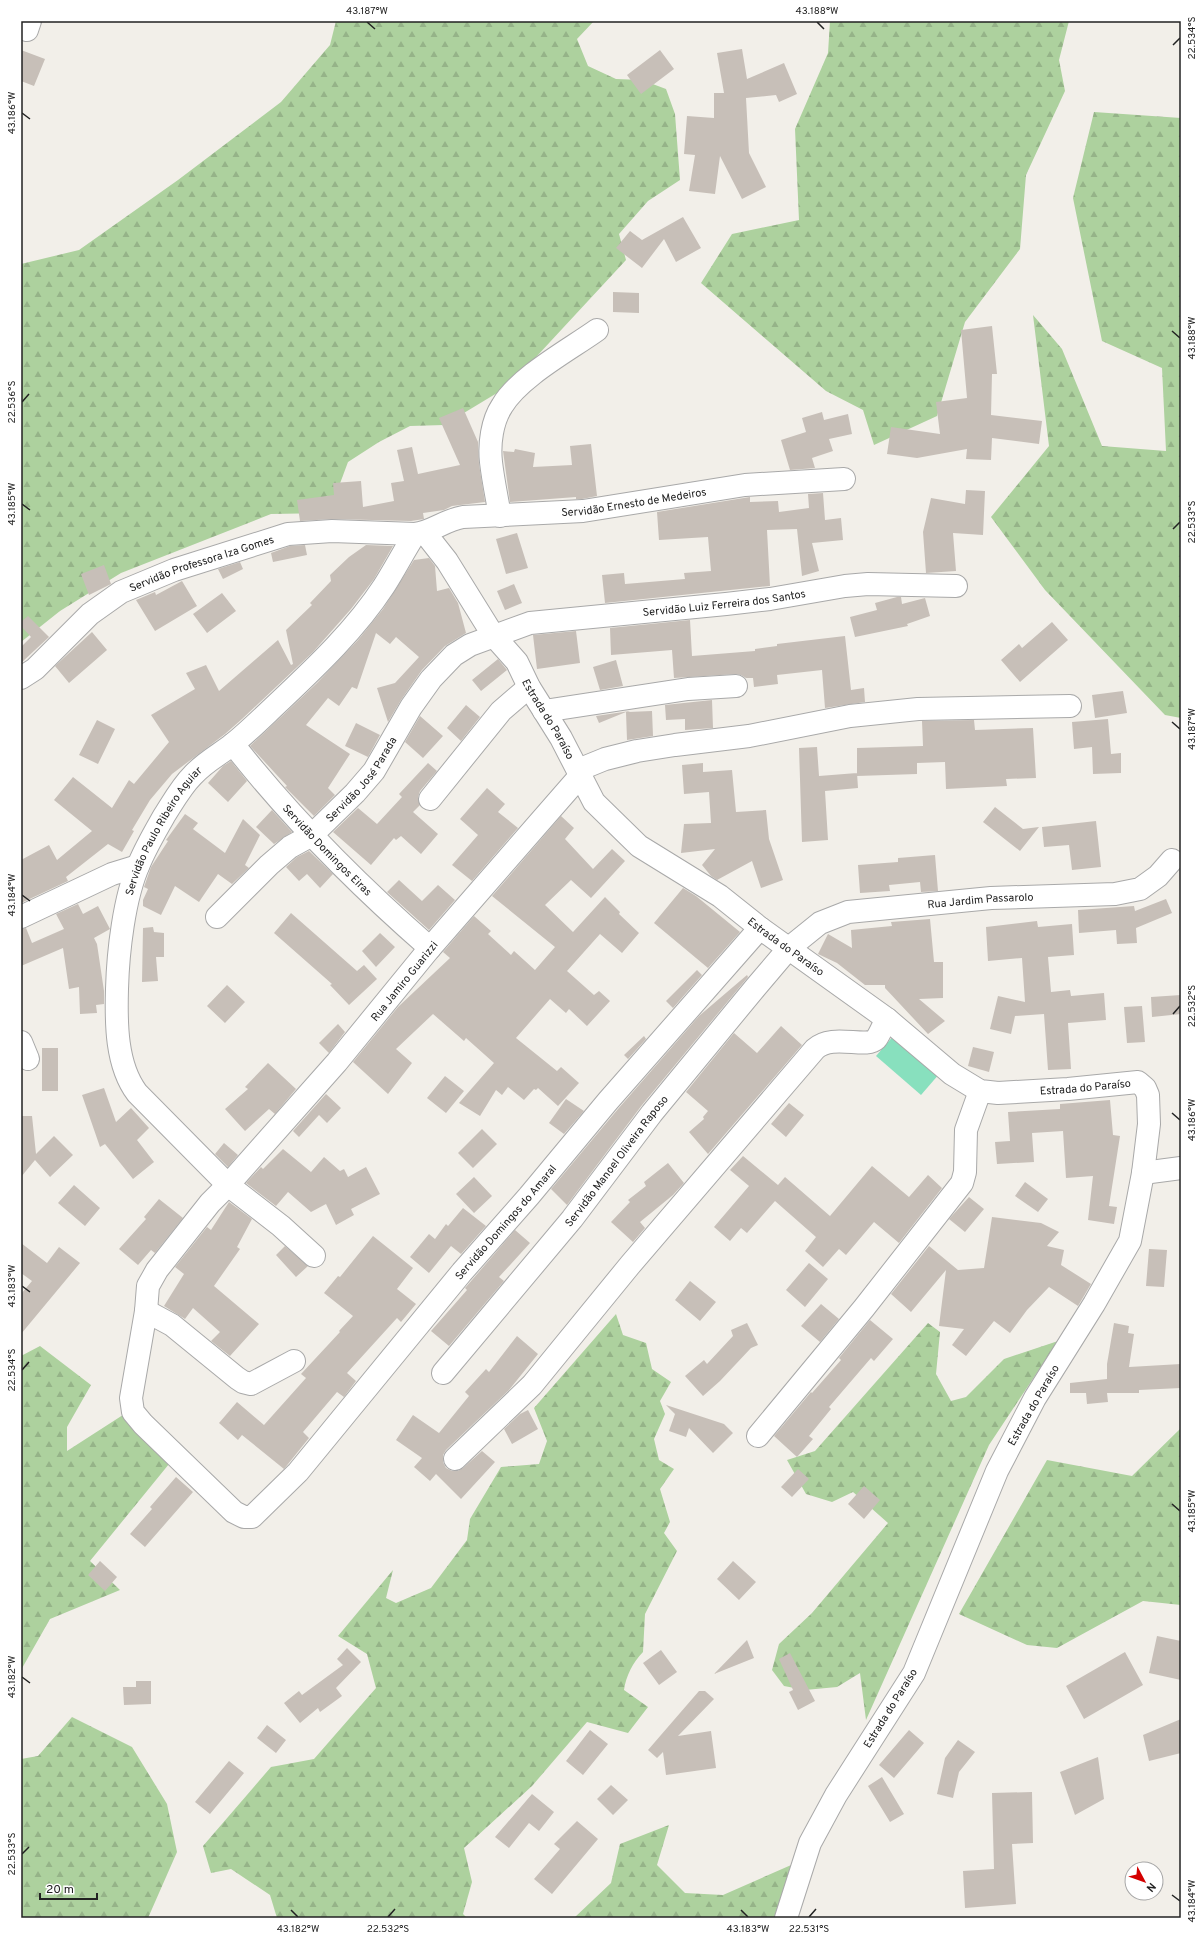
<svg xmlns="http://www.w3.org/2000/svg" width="1202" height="1939" font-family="Overpass,sans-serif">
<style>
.forest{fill:url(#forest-firs)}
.pitch{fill:#88e0be}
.building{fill:#c7bfb8}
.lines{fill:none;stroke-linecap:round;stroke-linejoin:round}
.minor-casing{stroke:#a9a9a9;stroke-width:24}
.minor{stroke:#fff;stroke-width:22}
.ticks{fill:none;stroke:#222;stroke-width:1.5}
.labels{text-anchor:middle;stroke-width:4;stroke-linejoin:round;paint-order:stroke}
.street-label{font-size:11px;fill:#222;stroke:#fff}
.neatline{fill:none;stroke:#222;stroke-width:1.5}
.ticks-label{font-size:10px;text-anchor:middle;fill:#222}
</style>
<defs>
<pattern id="forest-firs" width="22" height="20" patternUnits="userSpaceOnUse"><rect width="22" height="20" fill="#add19e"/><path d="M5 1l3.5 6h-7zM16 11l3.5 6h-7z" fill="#95b388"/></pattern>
</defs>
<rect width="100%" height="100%" fill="#f2efe9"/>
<path class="forest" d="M336,21H594L577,39L588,66L616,79L642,80L666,89L675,114L680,180L648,201L619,234L626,260L537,356L497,393L444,425L410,426L379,442L348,462L329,513L271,514L121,573L60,611L21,642V264L79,250L178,180L281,102L330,45Z
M830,21H1069L1059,60L1065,91L1026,175L1020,249L965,322L937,416L874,445L863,410L826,391L701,283L732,234L799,220L795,129L828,53Z
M1094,112L1181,118V718L1165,715L1045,590L991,517L1049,446L1033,315L1062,349L1102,446L1166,451L1162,368L1102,341L1073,198Z
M616,1314L623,1335L646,1343L652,1369L671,1382L660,1401L665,1414L654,1439L659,1460L674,1469L660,1489L670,1522L664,1533L677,1551L645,1614L643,1652C633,1662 626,1676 624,1690L648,1707L628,1733L587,1722L532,1786L464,1848L472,1882L463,1914L467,1918H277L270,1895L231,1869L211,1873L203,1846L271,1767L314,1759L376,1688L367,1654L338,1636L393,1570L386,1598L396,1603L431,1588L467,1540L470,1519L501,1467L539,1464L547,1441L534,1408Z
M928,1323L940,1332L936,1374L951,1401L966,1397L1004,1359L1058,1341L989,1445L866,1720L860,1673L837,1687L805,1690L784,1686L772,1670L779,1644L812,1613L888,1523L853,1492L832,1502L806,1494L787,1460L815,1451Z
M40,1346L91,1385L67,1427V1451L126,1413L169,1464L90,1561L120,1590L50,1619L21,1670V1356Z
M1181,1428V1605L1143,1601L1057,1648L1027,1645L959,1614L1047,1460L1132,1476Z
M72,1717L132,1747L167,1804L177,1852L148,1918H21V1759L38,1756Z
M669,1825L657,1865L685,1893L723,1895L798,1862L776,1918H574L611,1883L620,1844Z"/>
<path class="pitch" d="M895,1034L940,1073L921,1095L876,1056Z"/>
<path class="building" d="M742,49L747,79L784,63L797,94L779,102L776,95L746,98L749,153L766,187L742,199L720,156L715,194L689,191L695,155L684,154L687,116L714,118V93H724L717,53Z
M21,50L45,59L34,86L21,81Z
M660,50L674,69L641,94L627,75Z
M683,217L701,248L676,262L664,239L642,268L616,248L630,231L642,240Z
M613,292L639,293V313L613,312Z
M992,326L997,374H992L991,415L1042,421L1039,444L992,438L991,460L966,459L967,449L917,458L887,454L891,427L940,434L936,402L967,398L961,330Z
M463,408L478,442L479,464L485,502L452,506L444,510L423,513L424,519L411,521L332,519L300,521L297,500L334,495L333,483L361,481L363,507L394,501L391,483L404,481L397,450L412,447L418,474L460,465L439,418Z
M822,412L824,420L848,414L852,434L829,439L833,451L812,458L815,468L790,470L781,440L806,432L802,418Z
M591,444L597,496L582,499H576V497L510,502L503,451L514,452L515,449L535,453L533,467L572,465L570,446Z
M966,490L985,491L983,535L953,533L956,571L926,573L923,532L931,498L965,504Z
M823,493L825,520L841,518L843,540L812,543L819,571L802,576L797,529L767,530L770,586L605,603L602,575L624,573L625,584L685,579L684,573L711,571L708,537L659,540L657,512L750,497V502L778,501L779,512L809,508L808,494Z
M517,533L528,568L506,574L496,539Z
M305,545L307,555L273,562L271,553L290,546Z
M366,545L393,546L374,579L351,609L313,652L242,719L225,734L172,774L150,800L132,830L134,831L122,852L108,844L66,877L68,881L21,903V860L49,845L57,860L92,831L54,800L73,777L112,808L129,780L134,784L169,742L151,715L195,689L186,673L206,665L219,691L278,640L291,665L293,664L286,630L312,605L310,603L331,581L330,575L349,557Z
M429,558L435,566L437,591L449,588L458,603L466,633L445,646L422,670L401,700L388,722L377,688L395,683L419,657L396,637L390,644L376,633L357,689L352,687L339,706L328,698L306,725L350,754L328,788L335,795L314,816L285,787L287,786L250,746L317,683L358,640L383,609L414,560Z
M240,562L243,569L223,579L218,569Z
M104,565L111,584L89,595L81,574Z
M182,581L197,606L155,631L136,600L155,592L156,595Z
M514,584L522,603L505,610L497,591Z
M222,593L236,611L207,633L193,614Z
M897,597H901L902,604L925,598L930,616L907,624L908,626L855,637L850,617L877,610L875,603Z
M28,616L49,637L21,663V647L31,637L21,626V622Z
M690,620L692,656L755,651V649L777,646V644L845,636L851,690L864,688L865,702L825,708L822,670L777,675L778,684L754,687L753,678H746L741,675L736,674L674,678L672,650L611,655L610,628Z
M1052,622L1068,640L1020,682L1001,660L1019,644L1022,648Z
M576,631L580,663L537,669L533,635Z
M92,632L107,650L69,683L55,666Z
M498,659L507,670L481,691L472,680Z
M616,660L623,686L600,690L593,667Z
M1123,691L1127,713L1095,718L1092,695Z
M712,700L713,728L685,730V719L666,720L665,705Z
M466,705L480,717L461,741L447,728Z
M630,711L628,712L652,711L653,736L627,740L626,712L599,723L596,716Z
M420,716L443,736L423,758L405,742Z
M1108,719L1111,754L1121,753V773L1093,774L1092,747L1074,749L1072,722Z
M97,720L115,729L98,764L79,755Z
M974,720L975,730L1033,728L1036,778L1006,779L1007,786L946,789L945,762L917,763V774L857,776V748L923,746L922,721Z
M356,723L380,735L368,757L345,746Z
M817,747L819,776L857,773L858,788L825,791L828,840L802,842L799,748Z
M231,761L247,781L228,802L208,783L223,766Z
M428,763L437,771L420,791L418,797L420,805L413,812L438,834L421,854L401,836L396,840L394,838L371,865L333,832L358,808L377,824L402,797L399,794Z
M703,763V772L732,770L736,812L766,810L769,839L783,880L761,888L752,861L717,880L711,876L702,865L715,849L681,853L684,824L711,823L709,792L684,794L682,765Z
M487,788L505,804L498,812L518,828L472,881L452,865L478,835L460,819Z
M995,807L1023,829L1039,827L1020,851L983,822Z
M272,810L292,832L274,844L256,827Z
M185,814L198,823L193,829L225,853L243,819L260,835L245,865L249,868L232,884L218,874L199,902L175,886L161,915L143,906V900L148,889L144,887L151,867L168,841L166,840Z
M561,816L574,828L565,839L593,869L612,849L625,861L591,898L571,880L545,905L573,932L605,897L620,912L619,914L639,933L622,953L600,934L567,971L594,995L599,991L610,1001L587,1026L569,1009L566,1013L550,999L516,1038L557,1071L561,1067L579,1083L558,1106L538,1088L536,1090L534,1089L524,1100L508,1087L502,1095L496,1090L480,1116L459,1103L494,1063L466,1038L464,1041L433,1014L396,1049L412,1063L388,1094L353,1062L398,1007L450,958L443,952L474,916L491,931L488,934L511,955L514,951L535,970L555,947L492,896Z
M1096,821L1101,867L1072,870L1069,845L1044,847L1042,827Z
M309,851L333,874L320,888L307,874L299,881L286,867L297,857Z
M935,855L938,891L921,892L920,882L889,885L890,891L860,893L858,865L898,862V858Z
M399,880L422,901L438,885L455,900L429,930L387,892Z
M683,888L696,896L740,932L708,968L654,923Z
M1166,899L1172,913L1136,928L1137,943L1117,944L1116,930L1079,933L1078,910L1134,906L1135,911Z
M78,904L83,914L98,906L110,929L94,938L97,944L104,991V1004L96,1005L97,1013L80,1014L79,987L69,989L63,948L21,966V929L26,928L32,943L64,929L56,914Z
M291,913L357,971L364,965L377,979L349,1005L330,985L332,984L274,933Z
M930,919L934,962H943V998L919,999L945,1021L928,1034L885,988V985H865L837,963L818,954L828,934L852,948L851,930L892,926L891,922Z
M1037,921L1038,927L1072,924L1074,955L1048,957L1051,992L1070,990L1071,996L1104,993L1106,1020L1068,1023L1071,1069L1048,1070L1044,1014L1015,1016L1011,1034L990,1029L998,996L1025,1002L1022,958L988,961L986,927Z
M153,927L154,932L164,933V957H156L158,981L142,982L143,928Z
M380,933L395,947L376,967L362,951Z
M697,970L702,975L673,1008L666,1001Z
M747,975L748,977L642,1105L567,1205L551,1189L618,1109L699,1016Z
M227,985L245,1002L225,1023L207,1006Z
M1181,995V1014L1152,1017L1151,997Z
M1142,1006L1145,1042L1127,1043L1124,1007Z
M338,1024L345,1032L329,1053L319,1043Z
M781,1026L802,1045L708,1154L689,1132L704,1119L703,1117L708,1111L686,1092L734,1033L757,1053Z
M644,1036L646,1039L628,1059L624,1055Z
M973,1047L994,1052L989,1072L968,1066Z
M42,1048H58V1091H42Z
M268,1063L296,1089L275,1114L269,1109L245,1131L225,1109L248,1089L245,1087Z
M445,1076L464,1091L446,1113L427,1098Z
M104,1088L116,1122L131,1108L149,1128L137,1140L154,1162L133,1179L105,1144L100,1147L82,1095Z
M326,1094L341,1108L327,1123L319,1115L299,1137L293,1131Z
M566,1099L584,1111L564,1134L549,1123Z
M1110,1100L1113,1135L1120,1136L1109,1206L1117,1207L1114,1224L1088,1220L1093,1176L1066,1178L1063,1131L1032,1133L1034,1162L997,1164L995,1142L1010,1141L1008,1112L1060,1109V1104Z
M789,1103L804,1115L786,1137L771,1124Z
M21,1116H32L36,1154L54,1136L73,1155L50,1177L35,1160L21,1177Z
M482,1129L497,1144L473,1168L458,1153Z
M224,1143L238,1155L228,1167L215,1154Z
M283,1149L311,1172L324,1157L340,1171L344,1169L348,1177L366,1167L380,1194L351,1209L354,1215L336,1225L326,1204L311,1212L288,1192L276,1206L246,1183L261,1167L263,1169Z
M743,1156L778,1185L785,1177L830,1216L872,1166L909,1197L928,1175L942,1188L899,1243L874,1222L846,1255L839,1249L823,1267L805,1251L816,1237L775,1201L747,1233L741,1228L730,1241L714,1227L749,1186L730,1170Z
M668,1163L684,1183L673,1195L640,1222L645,1228L633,1242L611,1222L630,1202L628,1200L646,1186L644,1182Z
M474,1177L492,1196L474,1213L456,1194Z
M1025,1182L1048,1199L1038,1212L1015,1196Z
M74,1185L100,1208L85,1226L58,1203Z
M969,1197L984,1209L965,1232L949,1219Z
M159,1199L183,1218L155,1253L151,1250L138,1265L119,1249L146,1219L144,1217Z
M229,1202L252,1219L237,1247L240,1249L214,1286L259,1324L230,1356L211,1341L220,1332L193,1308L185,1319L164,1306L184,1274L175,1267L207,1227L211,1230Z
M463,1208L486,1226L461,1254L451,1246L429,1273L410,1257L429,1234L435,1239L446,1224L448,1226Z
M992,1217L1041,1223L1059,1232L1047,1246L1064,1250L1061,1265L1091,1284L1078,1306L1049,1287L1027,1310L1010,1333L994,1321L966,1356L952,1345L964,1329L939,1326L946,1270L911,1312L891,1294L929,1246L958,1270L984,1268Z
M515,1230L530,1243L499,1277L504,1281L449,1346L431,1331L467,1290L465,1288L472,1280Z
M373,1236L413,1268L397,1289L416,1304L401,1322L397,1318L347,1373L356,1381L344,1397L337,1392L303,1432L309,1438L284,1469L242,1435L238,1440L219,1423L237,1402L264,1425L306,1378L301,1374L340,1332L339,1331L353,1316L324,1293L338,1276L340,1277Z
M21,1243L47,1263L59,1247L80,1263L21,1334V1294L32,1281L21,1273Z
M285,1246L308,1266L296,1277L276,1255Z
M1149,1249L1167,1250L1164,1287L1146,1286Z
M809,1263L828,1279L805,1307L786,1290Z
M690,1281L716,1302L700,1321L675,1300Z
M821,1304L839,1319L820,1342L801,1326Z
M870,1320L893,1339L874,1361L871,1358L829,1407L831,1409L809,1436L813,1439L797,1457L774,1436L811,1392L812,1393L841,1360L839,1358Z
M747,1323L758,1345L751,1348L720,1381L703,1396L685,1376L704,1360L707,1364L733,1336L731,1330Z
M1114,1323L1129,1326L1128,1333L1134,1334L1129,1367L1181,1364V1388L1139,1390V1393H1107L1108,1402L1087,1404L1086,1393H1070V1383L1107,1379V1364Z
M517,1336L538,1354L509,1390L446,1450L443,1455V1462L446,1468L452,1471H458L463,1468L482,1451L495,1462L461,1499L436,1474L430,1481L414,1467L422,1458L396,1440L413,1415L439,1433L469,1396L465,1392L486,1369L489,1372Z
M666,1405L724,1424L733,1433L713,1453L689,1428L686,1437L669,1431L675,1414Z
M528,1410L538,1429L512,1444L504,1429L520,1414Z
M798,1469L809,1479L792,1497L781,1487Z
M176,1477L193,1492L145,1547L130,1534L152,1509L150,1507Z
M864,1486L880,1500L864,1519L848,1504Z
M100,1561L117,1577L105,1591L88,1575Z
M733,1561L756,1582L739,1600L717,1579Z
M1157,1636L1181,1641V1680L1149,1673Z
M747,1640L754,1658L714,1674Z
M347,1648L361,1662L336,1688L342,1696L320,1712L318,1708L300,1723L284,1703L299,1691L302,1695L343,1665L337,1659Z
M661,1650L677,1672L659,1685L643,1663Z
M1125,1652L1143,1685L1084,1719L1066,1686Z
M790,1653L815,1701L798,1710L789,1692L793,1690L779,1659Z
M136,1681H151V1704L124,1705L123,1687H136Z
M699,1691H705L714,1699L678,1736L711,1731L716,1768L666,1775L663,1752L657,1758L648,1750Z
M1181,1719V1753L1149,1761L1143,1735Z
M267,1725L286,1740L276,1753L257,1738Z
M590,1730L608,1744L583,1775L566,1761Z
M909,1730L924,1743L894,1778L879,1765Z
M958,1740L975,1752L959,1772L953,1798L937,1794L945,1758Z
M1098,1757L1104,1799L1075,1815L1060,1772Z
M229,1761L244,1773L210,1814L195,1802Z
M882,1777L904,1814L890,1822L868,1786Z
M611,1785L628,1800L613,1815L597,1799Z
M1032,1792L1033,1843L1012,1844L1016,1904L965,1908L963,1871L994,1869L992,1793Z
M532,1794L554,1812L539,1831L529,1823L509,1848L495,1837Z
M577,1821L598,1839L552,1894L534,1879L560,1849L554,1844Z"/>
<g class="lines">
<defs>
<g id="minor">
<path d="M27,30L30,21"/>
<path d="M500,516C497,498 493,480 491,462C489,444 492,421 502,406C519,377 569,350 597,330"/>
<path id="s1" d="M425,533L447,561L493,635L517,662L529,687L561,738L594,802L639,846L720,896L760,928L887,1019L952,1074L980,1091L998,1093L1068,1089L1138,1082L1145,1088L1148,1095L1149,1124L1143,1173L1130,1241L1094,1304L1035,1398L997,1471L914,1673L836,1795L810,1843L786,1918"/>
<path id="s2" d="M21,678L35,669L90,614L121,592L174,570L288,534L332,531L415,534"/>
<path d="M544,711L688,689L736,686"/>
<path id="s3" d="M233,744C291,818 359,886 430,948"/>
<path d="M578,770L605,759L637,751L675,745L749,736L850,716L918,709L1070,706"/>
<path id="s4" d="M580,776L430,948L337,1062L228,1185L210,1203L157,1270L148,1286L146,1311L131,1398L133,1412L143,1424L234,1512L244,1517H252L298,1472L462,1272L529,1196L608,1101L760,928"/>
<path d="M430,799L501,711L529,687"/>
<path d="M21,917L112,874L138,866"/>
<path id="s5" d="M217,917L269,865L290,847L312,835L355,793L374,771L411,707L431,679L454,655L470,645L530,623L726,604L770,599L845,586L868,584L956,586"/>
<path d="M21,1042L28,1059"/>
<path d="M1143,1173L1181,1168"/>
<path id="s6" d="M314,1256L281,1226L228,1185L137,1093C116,1065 116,1023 117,989C118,952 124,898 139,864C146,847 155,832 164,816C173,802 181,787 193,775C206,761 219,755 233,744C249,731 265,715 280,701C317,666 356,629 384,586C395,569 404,551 415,534C432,532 445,520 463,517L583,511L745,485L844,479"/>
<path d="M146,1311L172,1325L237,1378L243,1382L251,1384L294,1361"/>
<path id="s7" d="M443,1373L572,1219L652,1113L755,988L789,948L820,923L848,912L991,898L1115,894L1140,889L1158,876L1172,860"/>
<path d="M758,1436L864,1308L962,1183L965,1172L966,1130L980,1091"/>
<path d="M455,1459L532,1385L630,1265L815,1049C832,1033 866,1049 876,1039C880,1034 883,1025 887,1019"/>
</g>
</defs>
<use href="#minor" class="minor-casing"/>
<use href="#minor" class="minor"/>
</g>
<path class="ticks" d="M367,22L375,29M817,22L824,29M1173,45L1180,38M22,113L30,119M1172,331L1180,338M22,402L29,394M22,504L30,510M1173,529L1180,522M1172,722L1180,729M22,895L30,901M1173,1014L1180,1006M1172,1113L1180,1120M22,1286L30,1292M22,1370L29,1362M1172,1504L1180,1511M22,1677L30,1683M22,1854L29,1847M1172,1895L1180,1901M291,1910L298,1917M741,1910L748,1917M388,1917L395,1909M809,1917L816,1909"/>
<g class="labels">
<g class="street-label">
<text dy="4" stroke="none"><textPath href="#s6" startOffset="1134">Servidão Ernesto de Medeiros</textPath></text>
<text dy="4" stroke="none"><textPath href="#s2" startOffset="218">Servidão Professora Iza Gomes</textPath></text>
<text dy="4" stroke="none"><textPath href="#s5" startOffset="635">Servidão Luiz Ferreira dos Santos</textPath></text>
<text dy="4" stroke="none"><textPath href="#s1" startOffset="224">Estrada do Paraíso</textPath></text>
<text dy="4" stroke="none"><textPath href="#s5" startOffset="201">Servidão José Parada</textPath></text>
<text dy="4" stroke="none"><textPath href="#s6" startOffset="517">Servidão Paulo Ribeiro Aguiar</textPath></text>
<text dy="4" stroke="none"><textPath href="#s3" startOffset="142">Servidão Domingos Eiras</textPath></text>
<text dy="4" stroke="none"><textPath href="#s7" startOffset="751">Rua Jardim Passarolo</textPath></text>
<text dy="4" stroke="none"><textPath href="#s1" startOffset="560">Estrada do Paraíso</textPath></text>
<text transform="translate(404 981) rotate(-51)" y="4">Rua Jamiro Guarizzi</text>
<text dy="4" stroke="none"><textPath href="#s1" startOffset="908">Estrada do Paraíso</textPath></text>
<text dy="4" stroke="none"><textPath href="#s7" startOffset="274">Servidão Manoel Oliveira Raposo</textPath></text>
<text dy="4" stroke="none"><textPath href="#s4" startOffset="1347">Servidão Domingos do Amaral</textPath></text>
<text transform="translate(1033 1405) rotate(-60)" y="4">Estrada do Paraíso</text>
<text transform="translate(890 1708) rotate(-58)" y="4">Estrada do Paraíso</text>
</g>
</g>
<rect width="1202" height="1939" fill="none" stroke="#ffffff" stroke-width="44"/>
<g transform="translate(1144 1881) rotate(131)"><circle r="19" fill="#ffffff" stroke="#a7a7a7"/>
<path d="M0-3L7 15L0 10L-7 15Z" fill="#d40000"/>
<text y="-6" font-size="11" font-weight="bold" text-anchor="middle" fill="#222222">N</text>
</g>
<path d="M40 1893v6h57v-6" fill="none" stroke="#222222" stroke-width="2"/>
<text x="46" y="1893" font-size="12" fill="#222222" stroke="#ffffff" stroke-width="3" paint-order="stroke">20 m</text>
<rect x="22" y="22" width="1158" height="1895" class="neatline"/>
<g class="ticks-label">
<text x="367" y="14">43.187°W</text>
<text x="817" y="14">43.188°W</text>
<text transform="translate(1191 38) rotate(-90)" y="4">22.534°S</text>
<text transform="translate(11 113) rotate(-90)" y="4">43.186°W</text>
<text transform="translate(1191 338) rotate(-90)" y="4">43.188°W</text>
<text transform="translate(11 402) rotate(-90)" y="4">22.536°S</text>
<text transform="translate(11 504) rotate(-90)" y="4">43.185°W</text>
<text transform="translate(1191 522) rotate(-90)" y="4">22.533°S</text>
<text transform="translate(1191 729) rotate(-90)" y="4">43.187°W</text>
<text transform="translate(11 895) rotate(-90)" y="4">43.184°W</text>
<text transform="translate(1191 1006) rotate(-90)" y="4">22.532°S</text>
<text transform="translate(1191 1120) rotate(-90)" y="4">43.186°W</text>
<text transform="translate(11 1286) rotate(-90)" y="4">43.183°W</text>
<text transform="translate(11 1370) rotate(-90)" y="4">22.534°S</text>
<text transform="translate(1191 1511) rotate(-90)" y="4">43.185°W</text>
<text transform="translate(11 1677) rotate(-90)" y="4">43.182°W</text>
<text transform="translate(11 1854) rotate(-90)" y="4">22.533°S</text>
<text transform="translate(1191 1901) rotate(-90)" y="4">43.184°W</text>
<text x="298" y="1932">43.182°W</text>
<text x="388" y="1932">22.532°S</text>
<text x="748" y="1932">43.183°W</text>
<text x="809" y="1932">22.531°S</text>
</g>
</svg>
